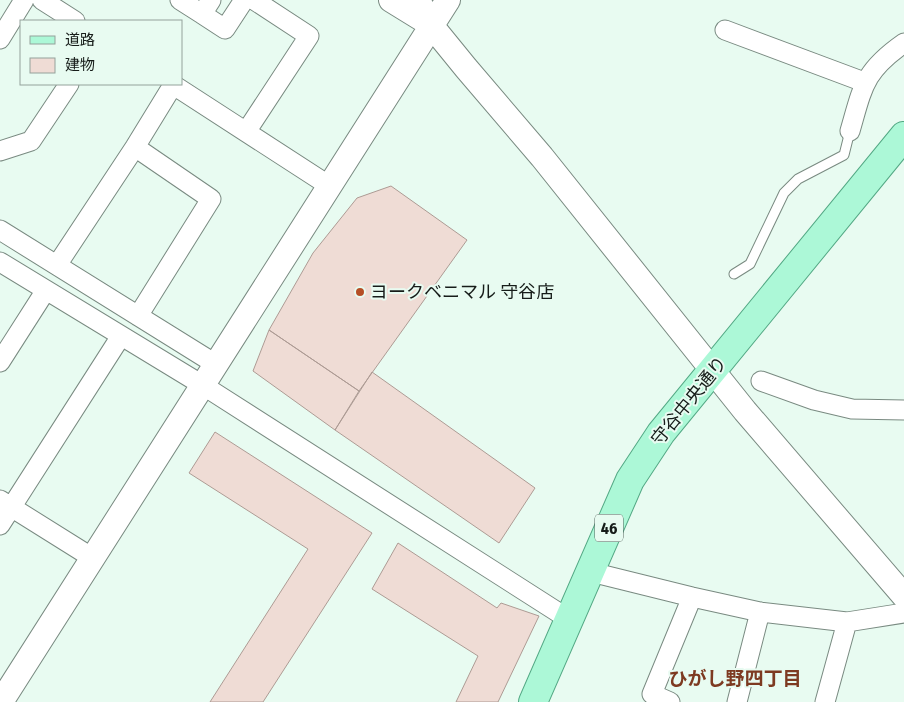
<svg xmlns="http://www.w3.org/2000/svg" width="904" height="702" font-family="'Fira Sans Condensed','Noto Sans JP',sans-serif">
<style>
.building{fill:#efdcd5;stroke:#ad9b94}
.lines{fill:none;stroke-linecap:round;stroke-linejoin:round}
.service-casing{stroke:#798a81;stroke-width:11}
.minor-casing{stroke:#798a81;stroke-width:21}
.tertiary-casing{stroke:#798a81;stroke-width:26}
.primary-casing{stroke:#53a884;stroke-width:30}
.service{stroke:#fff;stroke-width:9}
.minor{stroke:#fff;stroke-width:19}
.tertiary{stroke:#fff;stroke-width:24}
.primary{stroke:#acf8d7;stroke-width:28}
.poi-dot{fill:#b54e25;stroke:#e8fbf1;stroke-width:2}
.labels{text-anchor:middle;stroke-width:4;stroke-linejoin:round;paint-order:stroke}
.shield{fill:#e8fbf1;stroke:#555f5a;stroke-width:1}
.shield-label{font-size:16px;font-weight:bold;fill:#161c19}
.poi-label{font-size:18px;fill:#161c19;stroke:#e8fbf1;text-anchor:start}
.street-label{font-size:18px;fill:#161c19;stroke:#e8fbf1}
.neighbourhood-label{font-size:19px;font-weight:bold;fill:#7d3a21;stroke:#e8fbf1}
</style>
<rect width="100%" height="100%" fill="#e8fbf1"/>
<path class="building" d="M391,186L467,240L359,391L269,330L313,253L357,198Z
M269,330L359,391L335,430L253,371Z
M372,372L535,488L499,543L335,430Z
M215,432L372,533L263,702H210L308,549L189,473Z
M398,543L497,608L501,603L539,616L498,702H456L478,656L372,589Z"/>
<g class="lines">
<defs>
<path id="service" d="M734,274L750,264L784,193L798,179L844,155L850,131"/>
<path id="minor" d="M42,0L75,21
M180,0L202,14L211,0
M202,14L225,29L244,0
M725,30L864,82
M0,39L24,0
M172,84L328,185
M850,131C863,86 864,71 904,43
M246,132L309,36L254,0
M135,147L211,199L138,316
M0,151L31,141L69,84
M0,230L217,365
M0,262L204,386L570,620
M57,265L135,147L173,85
M0,362L46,290
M761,381L814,400L852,409L904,410
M0,500L91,557
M0,525L121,336
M591,572L692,597L760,612L847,622L904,613
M670,702L652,694L692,597
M737,702L760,612
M825,702L847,622"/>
<path id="tertiary" d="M391,0L430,24
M418,0L431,25L466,68L542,157L745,411L904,596
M1,702L448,0"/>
<path id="primary" d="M533,702L630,480L661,433L904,136"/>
</defs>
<use href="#service" class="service-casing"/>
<use href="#minor" class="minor-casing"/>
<use href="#tertiary" class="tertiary-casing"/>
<use href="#primary" class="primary-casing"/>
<use href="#service" class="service"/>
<use href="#minor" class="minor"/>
<use href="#tertiary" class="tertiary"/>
<use href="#primary" class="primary"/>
</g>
<circle class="poi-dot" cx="360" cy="292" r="5"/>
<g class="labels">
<rect class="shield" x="595" y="514.5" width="28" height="27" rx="4"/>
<g class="shield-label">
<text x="609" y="534">46</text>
</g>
<g class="poi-label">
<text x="370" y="298">ヨークベニマル 守谷店</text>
</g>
<g class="street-label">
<text transform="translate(689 401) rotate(-51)" y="6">守谷中央通り</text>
</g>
<g class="neighbourhood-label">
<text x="735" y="685">ひがし野四丁目</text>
</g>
</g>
<rect x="20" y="20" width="162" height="65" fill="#e8fbf1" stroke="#94a29b"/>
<rect x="30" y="36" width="25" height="8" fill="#acf8d7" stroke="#94a29b"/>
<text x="65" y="45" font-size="15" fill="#161c19">道路</text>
<rect x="30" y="58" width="25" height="15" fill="#efdcd5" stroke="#94a29b"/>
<text x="65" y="70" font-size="15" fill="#161c19">建物</text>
</svg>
